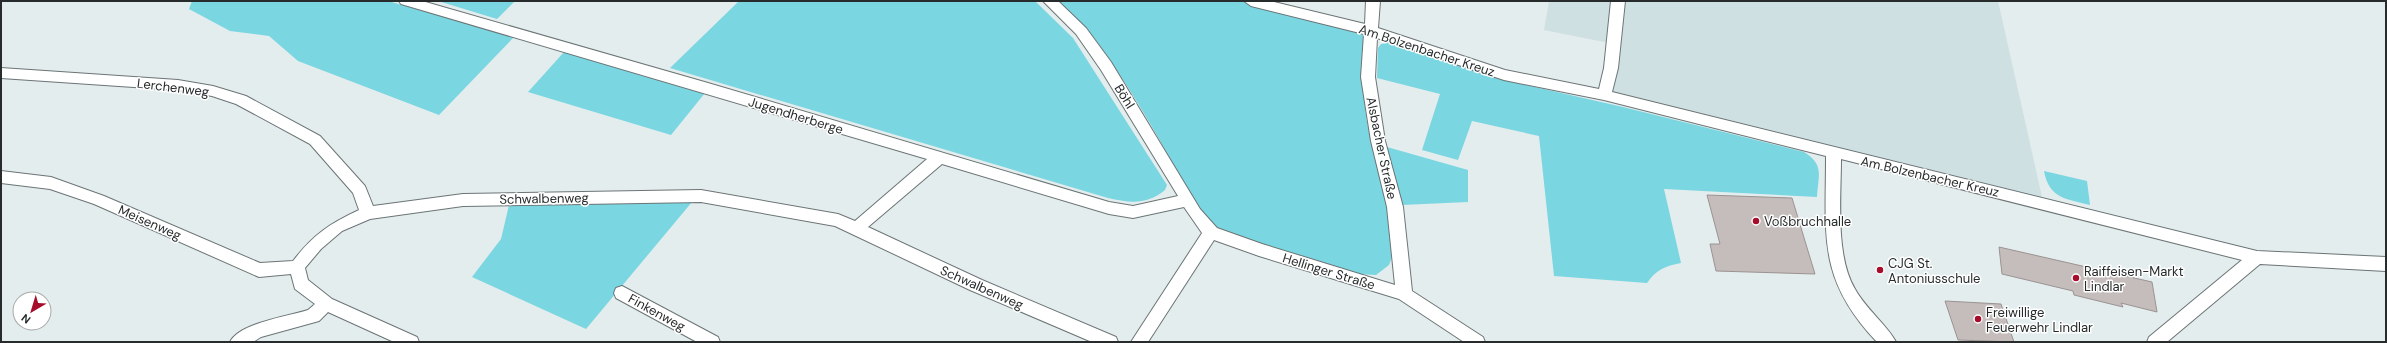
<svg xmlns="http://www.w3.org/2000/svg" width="2387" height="343" font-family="'DM Sans',sans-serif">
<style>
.built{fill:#cee0e2}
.green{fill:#7ad6e1}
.building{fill:#c5bcbc;stroke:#9b9392}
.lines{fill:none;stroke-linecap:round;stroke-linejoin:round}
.minor-casing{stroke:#6c7475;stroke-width:2}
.minor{fill:#fff;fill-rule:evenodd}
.poi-dot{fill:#a60d2a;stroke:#fff;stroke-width:1.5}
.labels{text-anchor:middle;stroke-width:3;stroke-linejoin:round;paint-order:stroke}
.street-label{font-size:13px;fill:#272b2b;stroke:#fff}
.poi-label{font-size:13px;fill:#272b2b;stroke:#fff;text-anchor:start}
</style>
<rect width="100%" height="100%" fill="#e3edee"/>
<path class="built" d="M1549,1H1998L2042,197L1613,94L1619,45L1544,30Z"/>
<path class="green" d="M192,1H388L514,37L439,115L298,61L269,36L230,31L189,9Z
M438,1H515L497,19Z
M739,1H1035L1073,38L1167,185L1165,190C1147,205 1130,203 1108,198L670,68Z
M1057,1H1244L1362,34L1364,37C1363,66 1362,94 1367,122C1372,156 1403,236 1389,265L1376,275L1357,274L1231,236L1213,226L1198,207C1157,138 1117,54 1057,1Z
M1393,42L1504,80L1623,107L1804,152C1825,165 1818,176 1817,197L1664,189L1681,263C1665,266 1656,270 1647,283L1554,276L1539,136L1472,121L1458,160L1422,150L1440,94L1377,78L1378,48L1381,44Z
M564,52L705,93L671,135L528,92Z
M1387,147L1468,170V202L1402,205Z
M2044,171L2087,181L2090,205C2067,199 2049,199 2044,171Z
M692,202L586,329L472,277L501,239L509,205Z"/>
<path class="building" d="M1707,195L1792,198L1815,274L1716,271L1710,244H1720Z
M1999,247L2152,282L2157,312L2121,303L2123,307L2074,295L2073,291L2002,274Z
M1945,301L2001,304L2014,342L1958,340Z"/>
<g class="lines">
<defs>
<path id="minor" d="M399,1H422L708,83L1109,202L1133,206L1178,196L1101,70L1076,34L1043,1H1058L1086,28L1111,62L1200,209L1217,228L1262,244L1395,285L1387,207L1371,141L1361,77L1364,34L1251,6L1244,1H1270L1365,24L1366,1H1380L1378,28L1505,70L1599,89L1604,68L1611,1H1625L1618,68L1612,92L2257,251L2386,257V271L2260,264L2167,342H2147L2149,337L2242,260L1841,159C1841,197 1835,256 1855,289C1865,308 1888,326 1896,342H1877C1817,279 1826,236 1826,156L1604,100L1504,80L1377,38L1375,77L1385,141L1403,207L1412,291L1483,337L1485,342H1464L1399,299L1259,256L1214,240L1148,342H1131L1202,233L1184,207L1133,218L1109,214L942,164L868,227L982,280L1116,337L1118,342H1092L970,290L835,226L701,202L463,206L370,219L342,231L321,249L305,268L308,280L332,299L417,337L419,342H394L328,312L319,321L261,337L253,342H230C239,323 289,316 308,310L315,304L295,289L291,274L259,277L94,204L50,189L1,183V171L51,177L104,196L260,263L293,261C313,235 329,224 359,210L353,193L310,144L236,104L212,96L178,90L1,78V68L178,80L213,86L246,96L320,136L365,186L373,206L463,194L701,190L838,214L855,221L927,159L401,4Z
M622,286L718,337L720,342H697L616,298L614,293L616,288Z"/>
</defs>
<use href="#minor" class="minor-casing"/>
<use href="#minor" class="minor"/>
</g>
<g class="poi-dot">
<circle cx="1756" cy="221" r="4"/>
<circle cx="1880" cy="270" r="4"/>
<circle cx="2076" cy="278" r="4"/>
<circle cx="1978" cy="319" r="4"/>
</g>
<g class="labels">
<g class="street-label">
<text transform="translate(1427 50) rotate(18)" y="5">Am Bolzenbacher Kreuz</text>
<text transform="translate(173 87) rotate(7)" y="5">Lerchenweg</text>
<text transform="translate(1125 96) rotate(58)" y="5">Böhl</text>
<text transform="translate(796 115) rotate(17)" y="5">Jugendherberge</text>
<text transform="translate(1382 148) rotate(78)" y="5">Alsbacher Straße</text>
<text transform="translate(1930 176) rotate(13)" y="5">Am Bolzenbacher Kreuz</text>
<text transform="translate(544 198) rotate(-1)" y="5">Schwalbenweg</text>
<text transform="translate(150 222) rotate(24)" y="5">Meisenweg</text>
<text transform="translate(1329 271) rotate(17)" y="5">Hellinger Straße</text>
<text transform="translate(982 287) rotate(24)" y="5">Schwalbenweg</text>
<text transform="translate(657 312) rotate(29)" y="5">Finkenweg</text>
</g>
<g class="poi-label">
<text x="1764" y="226">Voßbruchhalle</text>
<text x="1888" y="268">CJG St.<tspan x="1888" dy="15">Antoniusschule</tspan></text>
<text x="2084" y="276">Raiffeisen-Markt<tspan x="2084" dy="15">Lindlar</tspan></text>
<text x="1986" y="317">Freiwillige<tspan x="1986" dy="15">Feuerwehr Lindlar</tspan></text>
</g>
</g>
<rect width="2387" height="343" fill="none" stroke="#272b2b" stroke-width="4"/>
<g transform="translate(32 311) rotate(218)"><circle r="19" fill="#ffffff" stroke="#a9aaaa"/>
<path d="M0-3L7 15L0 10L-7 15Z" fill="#a60d2a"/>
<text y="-6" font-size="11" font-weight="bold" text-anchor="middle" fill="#272b2b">N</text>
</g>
</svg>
